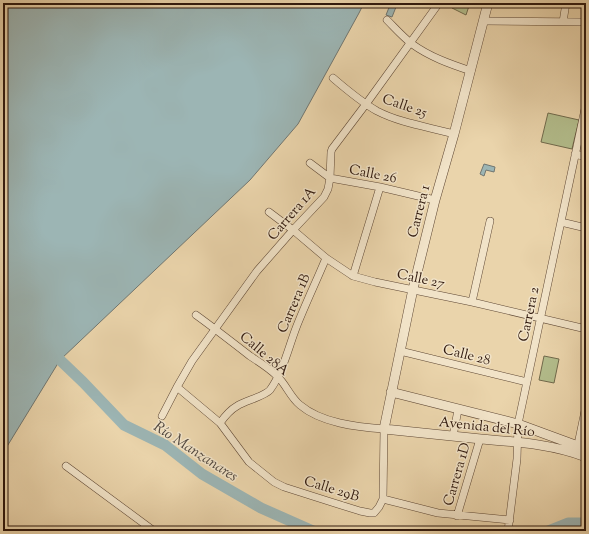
<svg xmlns="http://www.w3.org/2000/svg" width="589" height="534" font-family="'Sorts Mill Goudy',serif">
<style>
.garden{fill:#b3bd8c;stroke:#716a4c}
.water{fill:#9cb5b4;stroke:#707671}
.lines{fill:none;stroke-linecap:round;stroke-linejoin:round}
.river{stroke:#9cb5b4;stroke-width:11}
.minor-casing{stroke:#5e4734;stroke-width:8}
.tertiary-casing{stroke:#5e4734;stroke-width:10}
.minor{stroke:#f1e3c8;stroke-width:7}
.tertiary{stroke:#f1e3c8;stroke-width:9}
.labels{text-anchor:middle;stroke-width:3;stroke-linejoin:round;paint-order:stroke}
.street-label{font-size:14px;fill:#2f180d;stroke:#f1e3c8}
.water-label{font-size:15px;font-style:italic;fill:#50473f;stroke:#f1e3c8}
</style>
<rect width="100%" height="100%" fill="#ead4ab"/>
<filter id="stains"><feTurbulence type="fractalNoise" baseFrequency=".005" numOctaves="4"/><feColorMatrix values="0 0 0 0 .2 0 0 0 0 .09 0 0 0 0 .02 0 0 0 .5 -.17"/></filter>
<radialGradient id="worn" r=".72"><stop offset=".6" stop-color="#630" stop-opacity="0"/><stop offset="1" stop-color="#630" stop-opacity=".3"/></radialGradient>
<path class="garden" d="M453,3H470L466,15L452,8Z
M548,113L579,120L572,149L541,142Z
M544,356L559,359L554,383L539,380Z"/>
<path class="water" d="M3,3H364L359,13L298,124L250,180L60,360L3,453Z
M390,5L396,7L392,17L386,15Z
M484,164L495,167L494,172L486,170L484,176L480,174Z"/>
<g class="lines">
<path class="river" d="M60,360L83,382L124,425L165,445L202,474L261,508L313,531
M548,531L568,523H586"/>
<defs>
<path id="minor" d="M387,20C395,28 403,37 412,44C430,57 450,64 471,71
M484,21L586,22
M563,22L566,3
M333,78C347,90 361,102 377,111C400,123 429,127 454,134
M575,154L586,157
M310,163L330,178L380,187L435,200
M269,212L293,230L326,258L353,276L375,282L472,302L586,329
M561,222L586,228
M353,276L380,187
M472,302L490,221
M400,351L527,382
M177,387L220,423L249,462L274,482L284,487L328,501L360,511L370,513H374L379,507L383,499L384,429C357,427 321,423 300,405C290,397 286,384 277,376C269,368 259,362 250,356C232,342 214,328 196,315
M162,416L177,387L192,361L257,271L293,230L324,197L328,189L330,178L331,152L332,149L366,104L439,3
M220,423C225,416 230,410 237,406C245,401 265,396 270,390C283,372 288,349 296,328C305,305 316,282 326,258
M453,436L458,410
M577,449L586,406
M66,466L154,531
M383,499L438,513L510,520
M457,516L480,439
M508,531L517,459L518,424L586,104"/>
<path id="tertiary" d="M488,3L454,134L435,200L413,289L384,429C416,432 449,436 481,439C517,442 552,444 586,457
M391,392L518,424L586,449"/>
</defs>
<use href="#minor" class="minor-casing"/>
<use href="#tertiary" class="tertiary-casing"/>
<use href="#minor" class="minor"/>
<use href="#tertiary" class="tertiary"/>
</g>
<g class="labels">
<g class="street-label">
<text transform="translate(405 105) rotate(19)" y="5">Calle 25</text>
<text transform="translate(373 173) rotate(11)" y="5">Calle 26</text>
<text transform="translate(418 211) rotate(-76)" y="5">Carrera 1</text>
<text transform="translate(291 213) rotate(-49)" y="5">Carrera 1A</text>
<text transform="translate(421 278) rotate(12)" y="5">Calle 27</text>
<text transform="translate(293 303) rotate(-67)" y="5">Carrera 1B</text>
<text transform="translate(528 314) rotate(-78)" y="5">Carrera 2</text>
<text transform="translate(265 353) rotate(40)" y="5">Calle 28A</text>
<text transform="translate(467 354) rotate(14)" y="5">Calle 28</text>
<text transform="translate(487 426) rotate(6)" y="5">Avenida del Río</text>
<text transform="translate(456 474) rotate(-74)" y="5">Carrera 1D</text>
<text transform="translate(332 488) rotate(17)" y="5">Calle 29B</text>
</g>
<g class="water-label">
<text transform="translate(196 451) rotate(33)" y="5">Río Manzanares</text>
</g>
</g>
<rect width="589" height="534" fill="none" stroke="#ead4ab" stroke-width="16"/>
<rect x="4" y="4" width="581" height="526" fill="none" stroke="#2f180d" stroke-width="2"/>
<rect x="8" y="8" width="573" height="518" fill="none" stroke="#2f180d"/>
<rect width="100%" height="100%" filter="url(#stains)"/>
<rect width="100%" height="100%" fill="url(#worn)"/>
</svg>
